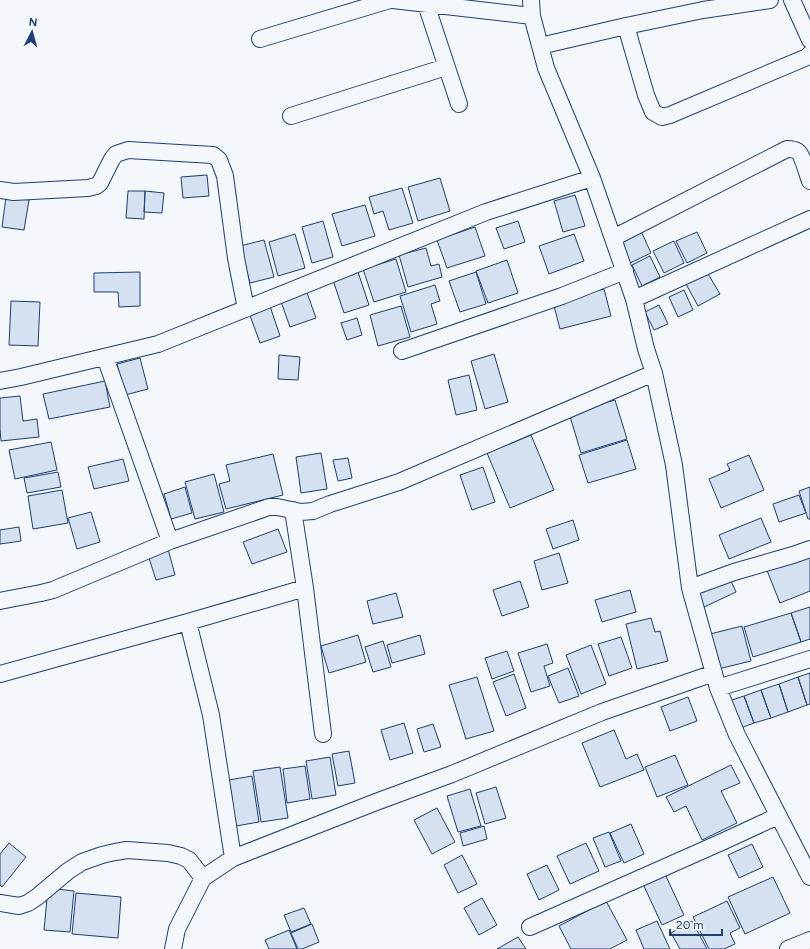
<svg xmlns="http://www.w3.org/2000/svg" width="810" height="949" font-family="Figtree,sans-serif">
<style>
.building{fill:#d5e0f0;stroke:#1d3f73}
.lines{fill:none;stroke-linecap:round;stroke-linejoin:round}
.street-casing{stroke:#1d3f73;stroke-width:18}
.street{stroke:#f4f7fb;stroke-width:16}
</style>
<rect width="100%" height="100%" fill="#f4f7fb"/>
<path class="building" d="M207,175L209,196L183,198L181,177Z
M440,178L450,211L418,221L408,187Z
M402,188L413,223L389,230L383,211L374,214L369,197Z
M128,191H145L144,219L126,218Z
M145,191L164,193L162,213L144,212Z
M575,195L585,226L563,232L554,201Z
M6,197L29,200L24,230L2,227Z
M365,205L375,236L342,246L332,214Z
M323,221L333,257L312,263L302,227Z
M518,221L525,242L504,249L496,228Z
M475,227L485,256L447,268L437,240Z
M641,231L651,253L630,263L620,241Z
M697,232L707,253L687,263L676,241Z
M295,234L305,268L278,276L269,242Z
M574,234L584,261L549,274L539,246Z
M264,240L274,277L250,283L240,246Z
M674,241L684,263L664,273L653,251Z
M426,248L431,266L439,264L442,277L408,287L399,255Z
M650,256L660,277L642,286L632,265Z
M396,259L406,292L374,302L363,269Z
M507,260L518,293L488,303L476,271Z
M140,272V306L119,307L118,292H94V273Z
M358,272L369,305L344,313L333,280Z
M476,272L486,304L460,312L449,281Z
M707,272L720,294L698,306L686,284Z
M435,285L440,301L431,304L437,324L411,332L400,296Z
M604,289L611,316L560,329L553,302Z
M306,290L316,318L290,327L280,299Z
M684,290L693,310L678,317L669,297Z
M11,301L40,302L38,346L9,345Z
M269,303L280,336L260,343L248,310Z
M659,305L668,324L654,330L645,312Z
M401,306L410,337L378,346L370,315Z
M357,318L362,335L347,340L341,323Z
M494,354L508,402L485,409L471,361Z
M279,355L300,357L298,380L278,379Z
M140,358L148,389L125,395L117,364Z
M469,375L477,410L456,415L448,380Z
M105,381L110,407L49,419L43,394Z
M20,396L23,421L37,419L39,437L1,441L0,429V398Z
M615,400L627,439L581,453L569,413Z
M531,435L554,490L510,508L487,453Z
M627,440L636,469L588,483L579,455Z
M51,442L57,470L15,479L9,450Z
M321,453L327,489L301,493L296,457Z
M273,454L283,495L226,509L219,484L230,481L226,465Z
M749,455L764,490L721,508L709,479L730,470L727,464Z
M348,458L352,478L338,481L333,460Z
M123,459L129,481L94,489L88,467Z
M483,467L495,502L472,510L460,475Z
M58,472L61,487L27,493L24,478Z
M214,474L224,512L195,519L185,482Z
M185,487L192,513L171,519L164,494Z
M810,487V519H808L799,491Z
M62,490L68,523L33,529L28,496Z
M799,495L806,513L779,522L773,504Z
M91,512L100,542L77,549L68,518Z
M761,518L771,542L729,559L719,535Z
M573,520L579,540L553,549L546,529Z
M19,527L21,541L0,544V530Z
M278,529L287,552L252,564L243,542Z
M168,549L175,575L156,580L148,555Z
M559,553L568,583L542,590L534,561Z
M810,553V591L780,603L766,568Z
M730,579L736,592L702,608L695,594Z
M520,581L529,607L502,616L493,590Z
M630,590L636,612L602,622L595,600Z
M396,593L403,617L373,624L367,601Z
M810,607V639L801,642L791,613Z
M791,613L801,642L753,657L744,627Z
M651,618L655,632L660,631L668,661L637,669L626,624Z
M742,626L751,661L718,669L710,634Z
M358,635L366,662L329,673L321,646Z
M420,635L425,654L392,663L387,645Z
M621,637L632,668L609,676L598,644Z
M383,641L391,667L373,672L365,647Z
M547,644L553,663L544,666L550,686L531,692L518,653Z
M591,645L606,684L581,694L566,655Z
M507,651L514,671L492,679L485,658Z
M568,668L579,696L559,703L548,676Z
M810,673V704L807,705L798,677Z
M514,674L526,708L506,716L493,682Z
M477,677L494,731L466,739L449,685Z
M798,677L807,705L788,712L779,684Z
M779,684L788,712L771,718L761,690Z
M761,690L771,718L754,723L744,696Z
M744,696L754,723L738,729L729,701Z
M688,697L697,721L670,731L661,707Z
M404,723L413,753L390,760L381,730Z
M433,724L441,747L424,752L417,729Z
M614,730L626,759L637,754L644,770L600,787L582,743Z
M349,751L355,783L338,786L332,754Z
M675,755L688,785L657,797L645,767Z
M330,757L336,795L312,799L306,761Z
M731,765L740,783L721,791L737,823L702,840L686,806L674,812L666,797Z
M305,766L310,799L287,803L283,769Z
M280,767L288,818L261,822L253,771Z
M252,776L259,822L236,826L229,780Z
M496,787L506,818L485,824L476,793Z
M470,789L481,826L458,832L447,796Z
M437,808L455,842L432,854L414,820Z
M631,824L644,854L624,863L610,833Z
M484,826L487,839L463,846L460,833Z
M609,832L621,861L605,867L593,838Z
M9,843L26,857L2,887L0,885V854Z
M586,843L599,871L570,884L557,856Z
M752,844L763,867L739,878L728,855Z
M462,855L477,884L458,893L444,865Z
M547,865L559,890L539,900L527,874Z
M665,874L684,915L662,925L643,884Z
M773,877L790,913L745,934L728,897Z
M48,888L74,891L70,932L44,930Z
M76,893L121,897L118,938L72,934Z
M482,898L497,925L479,935L464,908Z
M606,901L627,940L610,949H571L559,926Z
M727,901L740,928L730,933L735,944L724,949H709L693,917Z
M304,908L311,924L291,932L284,915Z
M657,921L670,949H644L636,930Z
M692,921L707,949H680L671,933Z
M312,924L319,942L302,949H298L291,933Z
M289,930L297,949H269L265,940Z
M518,937L526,949H497Z"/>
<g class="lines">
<defs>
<path id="street" d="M393,0L532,16
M531,0L532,16L546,68L592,178L634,299L646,349L654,373L674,465L690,588L718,688L737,735L810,877
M792,0L810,40
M426,4L459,104
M626,26L646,95L653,112L662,117L670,115L807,57L810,54
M260,39L390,0
M540,46L626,26L703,10L770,0
M291,116L446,67
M0,190L14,192L88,188L96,186L100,183L112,159L116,154L128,150L213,155L219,160L225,176L236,258L246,309
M613,238L787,149C790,149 794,149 797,151C803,155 807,174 810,181
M634,299L810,219
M402,351L562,296L625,271
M0,381L21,377L158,344L486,212L592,178
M293,510L305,588L323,734
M170,541L269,507H277L301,512L313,511L330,504L399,482L654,373
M690,588L734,572L793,555L810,549
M0,601L41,593L53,590L170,541L105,357
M188,622L211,715L233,858
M0,674L188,622L305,588
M718,688L810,659
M0,903L19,906L28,903L37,897L68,871L82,862L102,855L115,852L127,850L168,853L181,856L189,860L203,878
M530,927L724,841L778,816
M173,949L177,929L203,878L233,858L376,802L452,774L602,712L714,673
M788,949L810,940"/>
</defs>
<use href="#street" class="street-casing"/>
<use href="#street" class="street"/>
</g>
<g transform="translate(32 32) rotate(6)" stroke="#f4f7fb" stroke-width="3" paint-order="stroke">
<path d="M0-3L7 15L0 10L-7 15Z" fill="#1d3f73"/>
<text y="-6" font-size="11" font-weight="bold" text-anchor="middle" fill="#1d3f73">N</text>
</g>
<path d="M670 929v6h52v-6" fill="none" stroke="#1d3f73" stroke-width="2"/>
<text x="676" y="929" font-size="12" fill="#1d3f73" stroke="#f4f7fb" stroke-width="3" paint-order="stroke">20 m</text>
</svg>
